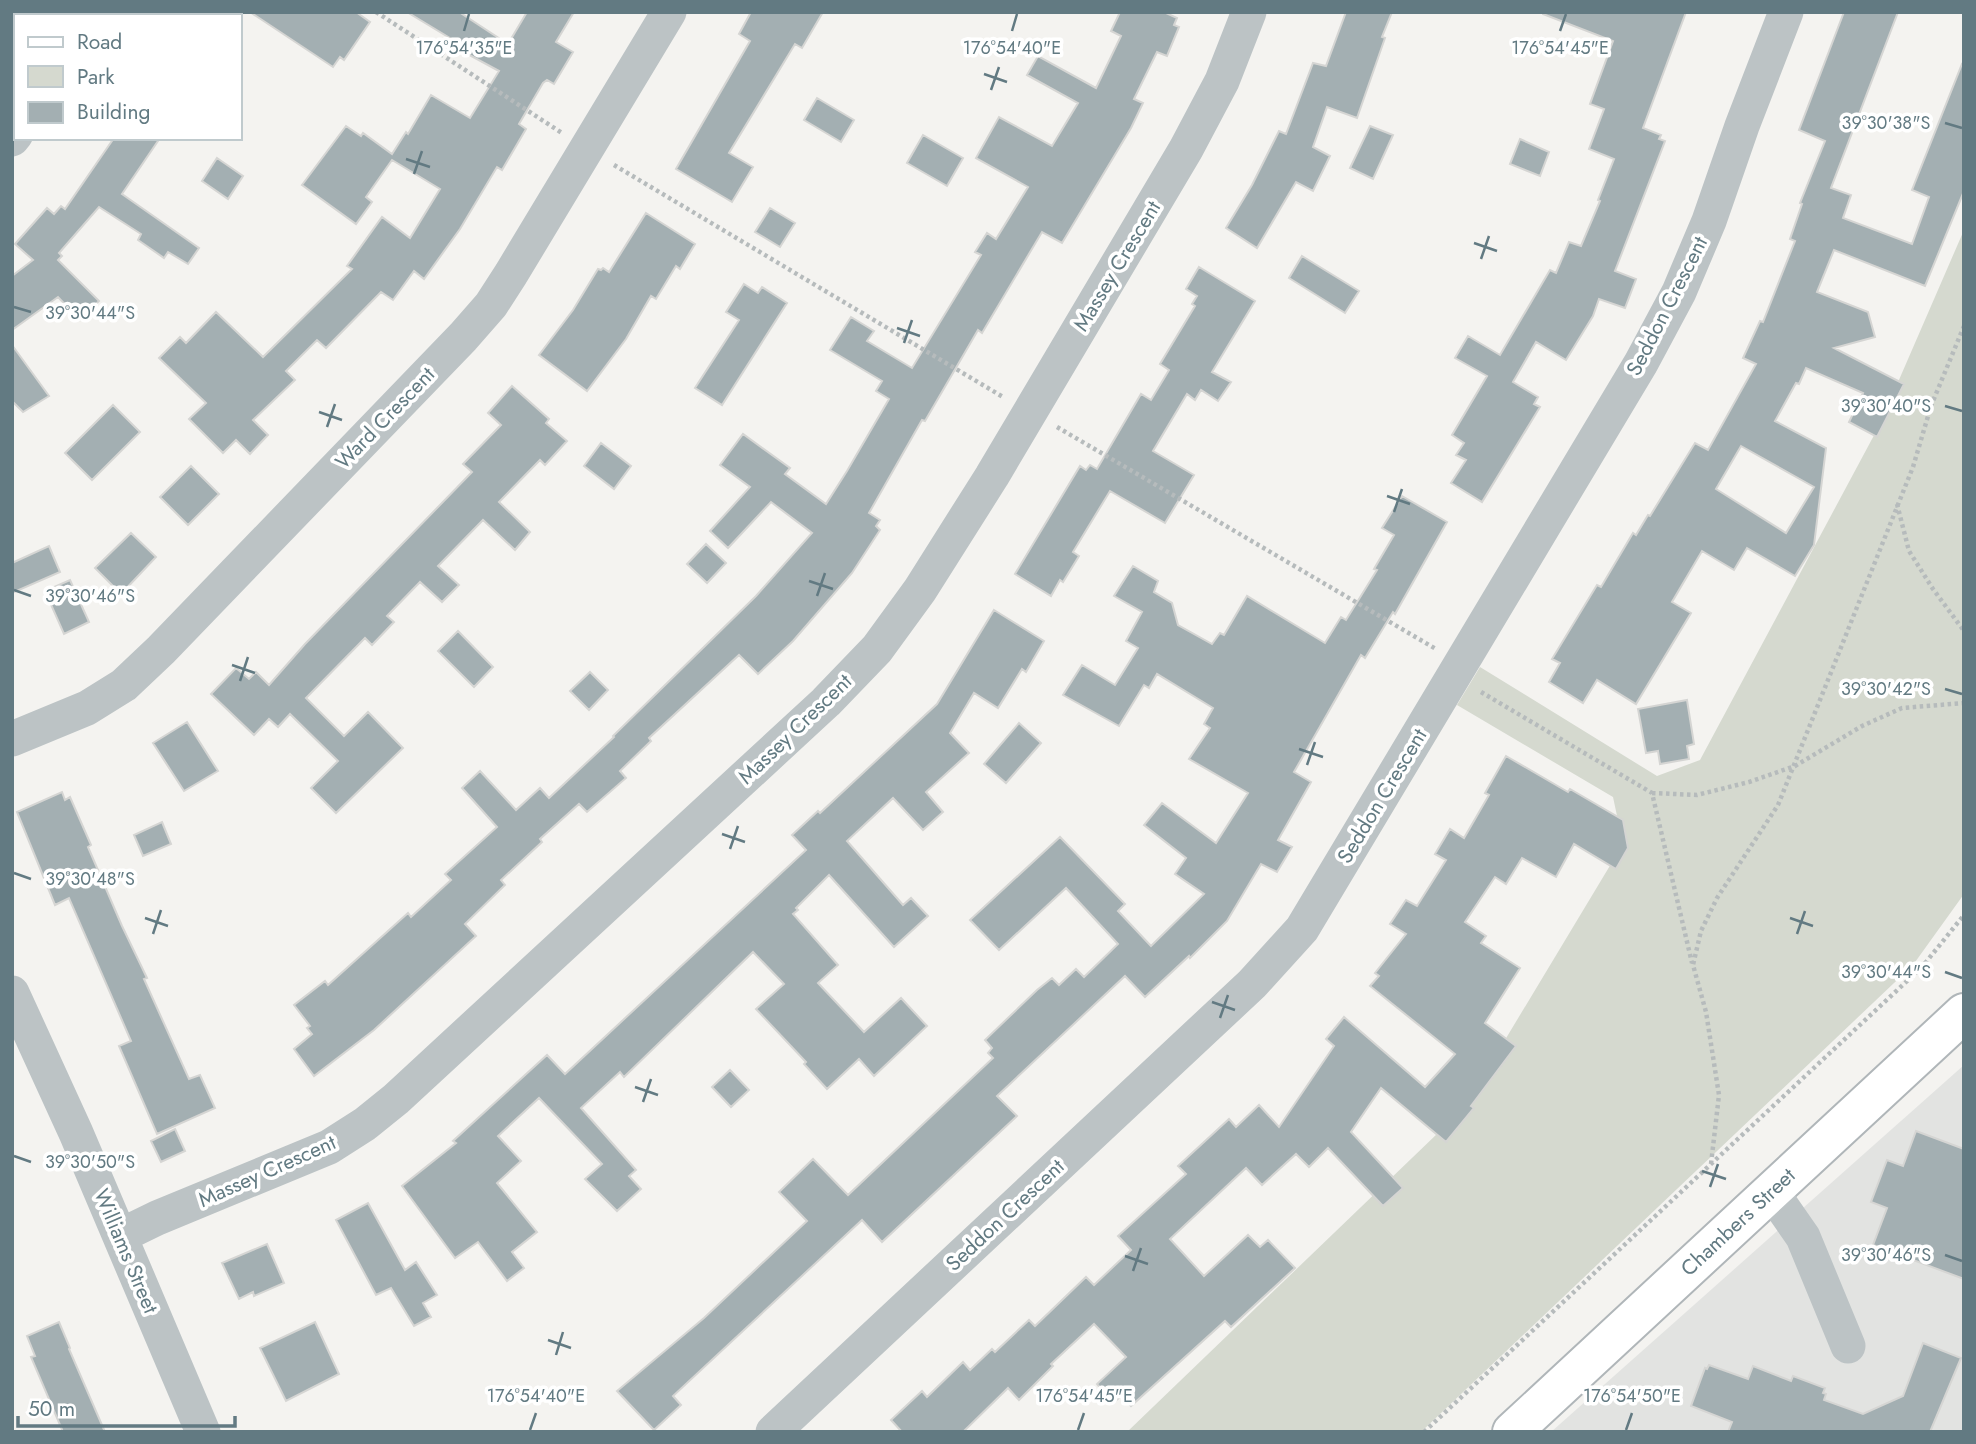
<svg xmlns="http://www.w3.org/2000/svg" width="1976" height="1444" font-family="Jost,sans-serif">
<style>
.built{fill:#e2e3e1}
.green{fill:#d5d9cf}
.building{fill:#a3afb2;stroke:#d5d5d3;stroke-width:2;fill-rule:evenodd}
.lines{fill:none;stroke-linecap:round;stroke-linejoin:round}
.major-casing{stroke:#b0b6b9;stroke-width:42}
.path{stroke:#b6bbbc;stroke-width:4.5;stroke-dasharray:3.5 3.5;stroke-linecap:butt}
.minor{stroke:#bcc3c5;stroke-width:35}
.major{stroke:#fff;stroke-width:38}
.ticks{fill:none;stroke:#627a82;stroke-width:2.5}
.labels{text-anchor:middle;stroke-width:7;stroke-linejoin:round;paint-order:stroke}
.street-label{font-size:21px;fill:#627a82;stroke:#fff}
.ticks-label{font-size:18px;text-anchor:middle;fill:#627a82;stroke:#fff;stroke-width:7;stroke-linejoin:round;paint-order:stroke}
</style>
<rect width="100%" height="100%" fill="#f4f3f0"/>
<path class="built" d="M1964,1065V1432H1551Z"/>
<path class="green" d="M1964,230V894L1913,965L1421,1432H1127L1464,1108L1623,844L1613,797L1457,705L1480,667L1657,776L1700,760L1879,426Z"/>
<path class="building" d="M250,12H356L370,22L344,60L340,57L333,67Z
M407,12H459L508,44L527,12H574L556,42L573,52L554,84L547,80L543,83L519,124L526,129L502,170L497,167L460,229L424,279L414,271L393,300L381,292L326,348L317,340L286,371L295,380L253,420L268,435L250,454L236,440L223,453L189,419L206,403L159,358L180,337L186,343L216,312L263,357L352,269L347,266L382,217L410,238L440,189L392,160L366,197L372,202L356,224L302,185L346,126L361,136L363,133L392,154L406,132L408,134L431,95L470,118L499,71L460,50L463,46Z
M751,12H823L802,48L795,44L729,153L753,167L732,202L676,169L750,41L739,34Z
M1120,12H1164L1177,18L1174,25L1179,27L1167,56L1157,52L1134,99L1143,103L1131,128L1062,243L1042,232L982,333L978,330L925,421L922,420L869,513L880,520L876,526L880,530L852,573L793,641L758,674L739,655L649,738L651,741L620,771L626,778L587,812L579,804L540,839L542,842L501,880L505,885L465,924L476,936L374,1030L314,1076L294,1049L312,1034L307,1028L310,1026L294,1005L325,981L328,985L408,913L411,917L451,880L445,874L497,827L462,788L480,771L516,810L540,788L549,798L614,737L613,736L756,596L812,533L771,502L728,548L710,531L750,487L720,465L743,434L790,468L785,474L826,504L847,471L889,399L876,391L882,381L830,350L851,317L874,331L867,341L912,368L981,255L975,252L987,233L996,239L1028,187L976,158L999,117L1052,146L1078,103L1027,75L1038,56L1096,88L1121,36L1111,31Z
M1346,12H1392L1382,37L1385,38L1357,118L1327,107L1313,147L1330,156L1313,191L1296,182L1257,248L1226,228L1252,185L1279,131L1286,134L1313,63L1326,66Z
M1543,12H1686L1643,128L1661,135L1659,139L1665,141L1615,271L1636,279L1625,308L1599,299L1593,316L1566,360L1536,342L1513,382L1538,397L1534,404L1540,407L1482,502L1451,483L1466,460L1456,455L1464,443L1452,435L1487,376L1455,358L1468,336L1500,355L1550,270L1556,273L1569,242L1581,246L1600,201L1598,200L1614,159L1589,149L1604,109L1590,104L1613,41L1543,14Z
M1844,12H1898L1831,188L1851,195L1843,218L1912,244L1929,197L1912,190L1962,64L1964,65V191L1925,286L1834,250L1817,292L1868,312L1875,337L1834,348L1904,384L1877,437L1849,422L1863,393L1806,368L1799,384L1796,383L1775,421L1826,448L1814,545L1795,576L1747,548L1734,570L1702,551L1672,602L1691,613L1636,704L1597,680L1583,703L1549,682L1560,663L1552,659L1597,585L1601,587L1633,533L1636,535L1648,515L1650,516L1695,443L1708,450L1756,364L1743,358L1760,321L1763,322L1795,241L1790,239L1802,204L1800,203L1825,141L1799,130ZM1741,446L1814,487L1786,533L1716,489Z
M817,98L854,120L841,142L804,120Z
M1370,126L1393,135L1373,179L1350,168Z
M923,135L963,158L947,186L907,163Z
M114,138H160L122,194L199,248L188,264L168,252L164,258L138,240L141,234L99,207L59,253L62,256L58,260L99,301L80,320L58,297L12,330V276L33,260L15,244L47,208L54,214L61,206L65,209Z
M1520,139L1549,152L1540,176L1510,164Z
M217,158L243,176L228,199L202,181Z
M770,208L795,223L780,247L755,232Z
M646,213L695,244L680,269L676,266L656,299L651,296L626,339L587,391L539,355L573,310L598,269L601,270L603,268L609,272Z
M1302,256L1359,291L1345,313L1289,278Z
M1199,267L1255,301L1212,372L1231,382L1218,401L1201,390L1195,400L1187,394L1153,451L1194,475L1165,523L1110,491L1073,552L1079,556L1063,582L1060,580L1051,596L1015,574L1080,466L1086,470L1090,465L1097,469L1141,394L1151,400L1169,370L1160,364L1195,306L1192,304L1197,296L1186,289Z
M744,284L758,293L762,287L787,303L722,405L695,388L739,320L726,312Z
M12,345L49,396L23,412L12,401Z
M512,386L549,419L546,423L567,441L545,465L540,460L499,502L530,532L515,550L483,520L438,566L459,585L442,602L420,582L387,616L394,622L372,645L365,638L306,698L344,736L368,712L403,748L336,813L311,788L338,761L290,714L278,727L269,719L254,735L211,694L236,668L249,679L256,672L269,685L305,644L472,472L463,464L501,425L488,413Z
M113,405L140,432L92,480L65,453Z
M601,443L631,466L614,489L584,466Z
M191,466L219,494L188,525L160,497Z
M1402,496L1447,522L1395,614L1393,612L1365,658L1361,655L1294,772L1311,782L1278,840L1292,847L1277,872L1261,864L1227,921L1190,958L1189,956L1145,997L1125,976L997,1096L1017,1116L882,1242L862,1220L673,1396L681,1405L654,1430L617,1391L704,1318L807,1221L779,1192L813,1159L848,1195L993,1058L988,1053L992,1048L985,1040L1037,990L1052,978L1059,985L1076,969L1084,977L1118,944L1066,888L999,950L970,920L1060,837L1125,904L1118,911L1151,946L1204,894L1175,874L1186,858L1144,825L1162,803L1216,843L1248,793L1189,759L1210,728L1204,724L1213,708L1157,674L1149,688L1144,685L1119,726L1063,695L1082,665L1115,685L1138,648L1126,641L1142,612L1114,596L1133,566L1158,581L1154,592L1172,603L1178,625L1212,644L1220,633L1224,635L1247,596L1325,643L1341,617L1346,620L1377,570L1374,569L1394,535L1382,528Z
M131,533L156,557L121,594L95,568Z
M706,544L726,563L707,583L687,564Z
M49,546L60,572L12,593V563Z
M70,580L89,622L64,634L45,591Z
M994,610L1044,641L1026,672L1022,669L998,708L974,693L950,733L969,753L926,792L943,812L923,830L893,798L847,841L903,905L911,898L928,916L894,947L829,875L796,908L798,910L793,914L838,965L818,983L864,1032L901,998L927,1026L874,1076L859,1059L827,1089L804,1064L806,1062L756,1009L784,984L753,952L624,1077L620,1072L581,1108L636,1170L629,1176L641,1189L617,1211L585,1179L602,1164L539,1098L498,1136L521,1161L497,1183L537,1232L512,1252L524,1268L507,1281L478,1242L455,1258L402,1186L456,1143L453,1141L547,1055L565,1074L806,850L792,835L818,811L820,813L937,704Z
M458,631L493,667L474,687L438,651Z
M590,672L608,690L589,710L570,691Z
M1687,700L1694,744L1687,746L1689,759L1660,764L1658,751L1646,753L1638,709Z
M187,722L218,771L184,791L153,743Z
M1019,723L1041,743L1006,783L984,764Z
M1506,756L1568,792L1570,789L1623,820L1628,848L1616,869L1574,844L1556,877L1522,858L1506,884L1495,877L1465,922L1486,936L1481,943L1520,968L1485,1023L1516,1046L1471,1106L1474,1108L1446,1142L1381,1088L1351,1132L1403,1188L1383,1206L1328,1148L1309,1167L1296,1154L1262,1185L1246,1168L1170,1239L1204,1276L1248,1235L1260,1247L1268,1240L1295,1268L1231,1327L1225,1321L1131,1406L1121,1396L1113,1403L1097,1384L1126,1357L1094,1324L1051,1364L1053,1366L1019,1400L1008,1388L963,1432H902L891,1420L922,1391L927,1397L963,1362L970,1370L992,1349L995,1352L1029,1320L1035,1326L1086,1277L1094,1285L1131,1250L1118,1236L1186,1174L1178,1166L1229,1119L1236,1127L1259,1105L1279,1127L1334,1046L1326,1039L1344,1017L1425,1087L1455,1054L1370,986L1379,976L1375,973L1406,934L1390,924L1406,900L1417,906L1446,860L1435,854L1450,829L1464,838L1489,795L1485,793Z
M62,792L65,800L70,797L91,845L88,847L122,926L147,978L144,979L189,1079L200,1075L215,1108L157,1134L119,1046L131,1041L69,898L55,905L17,812Z
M162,822L171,844L143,856L134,835Z
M730,1070L749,1090L731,1107L712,1087Z
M175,1129L185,1151L161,1162L151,1141Z
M1916,1131L1964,1149V1279L1873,1245L1887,1208L1871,1202L1887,1160L1903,1166Z
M368,1203L405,1270L416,1262L437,1295L423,1303L431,1317L414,1326L391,1288L376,1295L336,1220Z
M267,1244L284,1283L254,1296L253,1292L239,1299L222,1263Z
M59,1322L70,1348L69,1349L105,1432H63L31,1357L35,1356L27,1336Z
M315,1322L339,1374L286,1401L260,1348Z
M1923,1343L1961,1358L1930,1432H1728L1732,1422L1691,1406L1705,1368L1707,1369L1709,1365L1748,1379L1753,1366L1791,1381L1793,1376L1825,1388L1823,1393L1826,1394L1824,1400L1863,1414L1903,1396Z"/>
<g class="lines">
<defs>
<path id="major" d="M1512,1432L1964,1013"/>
</defs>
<use href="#major" class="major-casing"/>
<path class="path" d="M376,12L562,133
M614,165L1003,397
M1057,427L1436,649
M1897,504L1909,551L1933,589L1964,631
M1481,692L1652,793L1692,963
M1652,793L1697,795L1749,782L1795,766L1862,726L1902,708L1964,703
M1711,1164L1719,1095L1706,1012L1693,965L1701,931L1717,898L1778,805L1913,467L1931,406L1964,326
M1424,1432L1922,967L1964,915"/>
<path class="minor" d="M94,16L97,12
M12,139L16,134
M12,739L87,708L124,685L161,650L463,337L491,305L511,274L669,12
M12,993L76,1133L203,1432
M1771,1191L1803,1237L1848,1346
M120,1236L157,1218L329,1147L365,1124L396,1099L826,702L877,649L920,590L992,476L1186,149L1222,81L1249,12
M773,1432L1252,984L1302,929L1641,363L1679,292L1709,221L1742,126L1786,12"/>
<use href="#major" class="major"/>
</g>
<path class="ticks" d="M464,31L469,14M1012,31L1017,14M1560,31L1566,14M984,74L1007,82M991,90L999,67M1945,123L1962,128M406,159L430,167M414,174L422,151M1474,243L1497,251M1481,259L1489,236M14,307L31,312M897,328L920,336M904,343L912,320M1945,406L1962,411M319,412L342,420M327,427L335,404M1387,496L1410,504M1394,512L1402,489M809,581L833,589M14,590L31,596M817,596L825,573M232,665L255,673M240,681L248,657M1945,689L1962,694M1299,749L1323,757M1307,765L1315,742M722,834L745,842M730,849L738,826M14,873L31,879M145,918L168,926M1790,918L1813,926M153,934L161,910M1797,934L1805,911M1945,972L1962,978M1212,1002L1235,1010M1220,1018L1228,995M635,1087L658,1095M643,1102L651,1079M14,1156L31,1162M1702,1171L1726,1179M1710,1187L1718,1164M1945,1255L1962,1261M1125,1256L1148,1264M1133,1271L1141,1248M548,1340L571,1348M556,1355L563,1332M530,1430L536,1413M1078,1430L1084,1413M1626,1430L1632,1413"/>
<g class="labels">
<g class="street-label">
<text transform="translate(1117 266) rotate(-59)" y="7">Massey Crescent</text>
<text transform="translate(1667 306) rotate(-63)" y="7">Seddon Crescent</text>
<text transform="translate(385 418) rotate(-46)" y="7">Ward Crescent</text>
<text transform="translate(795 729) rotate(-44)" y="7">Massey Crescent</text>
<text transform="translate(1382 796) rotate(-59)" y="7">Seddon Crescent</text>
<text transform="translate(267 1171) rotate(-24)" y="7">Massey Crescent</text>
<text transform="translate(1005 1215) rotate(-43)" y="7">Seddon Crescent</text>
<text transform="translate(1738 1222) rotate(-43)" y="7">Chambers Street</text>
<text transform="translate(126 1251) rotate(67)" y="7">Williams Street</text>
</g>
</g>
<g class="ticks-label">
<text x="464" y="54">176°54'35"E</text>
<text x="1012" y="54">176°54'40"E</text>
<text x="1560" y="54">176°54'45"E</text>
<text x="1886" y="129">39°30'38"S</text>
<text x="90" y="319">39°30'44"S</text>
<text x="1886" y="412">39°30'40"S</text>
<text x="90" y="602">39°30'46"S</text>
<text x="1886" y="695">39°30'42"S</text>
<text x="90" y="885">39°30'48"S</text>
<text x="1886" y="978">39°30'44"S</text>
<text x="90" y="1168">39°30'50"S</text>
<text x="1886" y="1261">39°30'46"S</text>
<text x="536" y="1402">176°54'40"E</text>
<text x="1084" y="1402">176°54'45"E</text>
<text x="1632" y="1402">176°54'50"E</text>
</g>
<rect width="1976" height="1444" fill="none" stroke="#627a82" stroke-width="28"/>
<rect x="14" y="14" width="228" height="126" fill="#ffffff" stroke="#c0cacd" stroke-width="2"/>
<rect x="28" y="37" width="35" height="10" fill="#ffffff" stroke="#c0cacd" stroke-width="2"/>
<text x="77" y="49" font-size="21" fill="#627a82">Road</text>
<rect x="28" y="66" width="35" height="21" fill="#d5d9cf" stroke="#c0cacd" stroke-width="2"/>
<text x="77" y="84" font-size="21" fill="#627a82">Park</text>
<rect x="28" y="102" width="35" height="21" fill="#a3afb2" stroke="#c0cacd" stroke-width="2"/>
<text x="77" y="119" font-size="21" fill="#627a82">Building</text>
<path d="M18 1416v10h217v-10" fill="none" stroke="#627a82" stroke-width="3.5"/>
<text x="28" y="1416" font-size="21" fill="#627a82" stroke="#ffffff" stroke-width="5" paint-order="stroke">50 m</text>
</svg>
